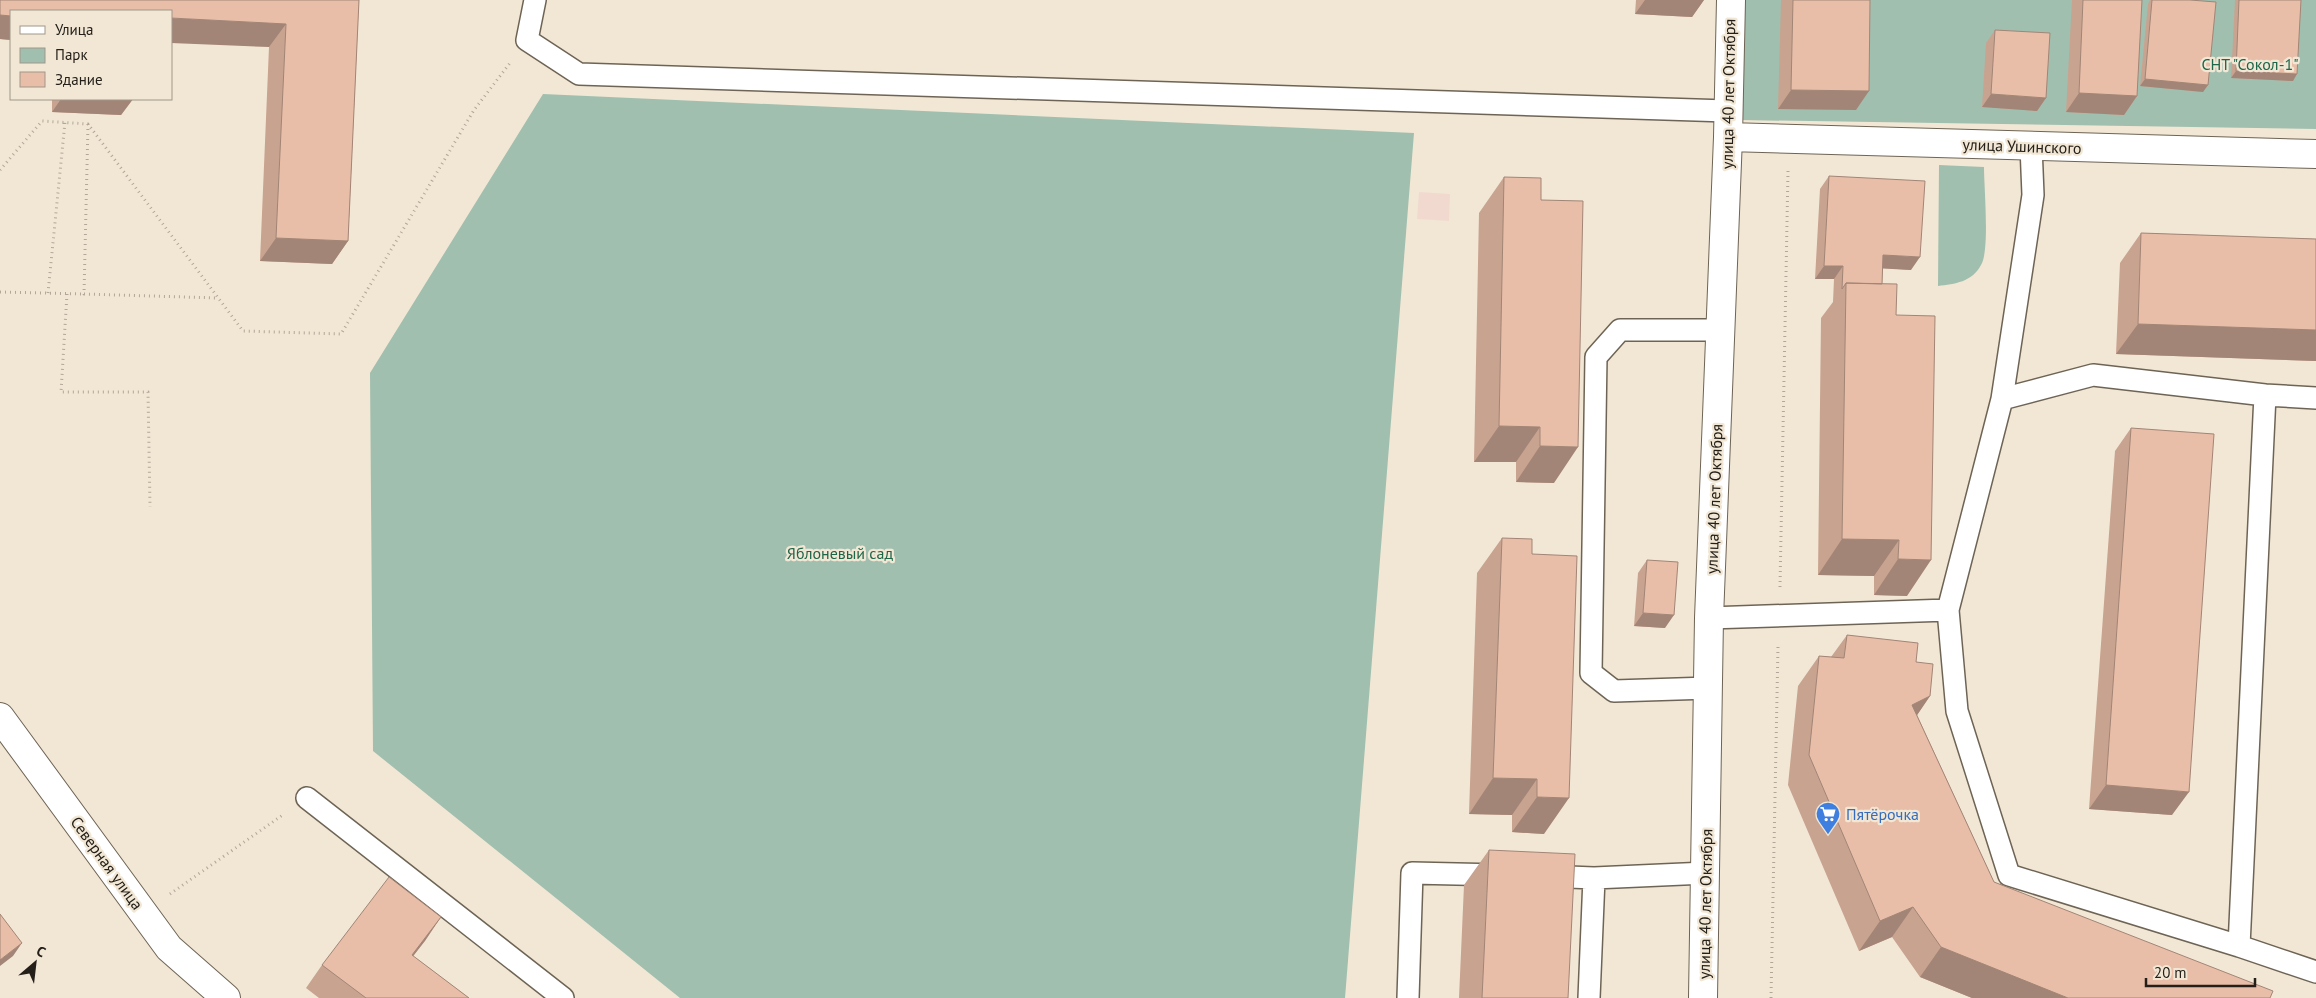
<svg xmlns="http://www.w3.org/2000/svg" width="2316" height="998" font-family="'PT Sans',sans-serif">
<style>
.industrial{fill:#f1d9d0}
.green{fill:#a1bfaf}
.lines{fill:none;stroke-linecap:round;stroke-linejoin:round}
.lane-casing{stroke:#6e6455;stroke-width:24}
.street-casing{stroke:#6e6455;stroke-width:30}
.path{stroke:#b0a799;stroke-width:3;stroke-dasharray:1 4;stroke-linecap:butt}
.lane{stroke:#fff;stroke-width:21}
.street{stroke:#fff;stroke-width:28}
.wall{fill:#c8a390}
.shaded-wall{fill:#a28576}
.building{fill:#e8bea8;stroke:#a28576}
.labels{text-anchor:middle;stroke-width:4.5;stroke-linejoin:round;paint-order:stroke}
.park-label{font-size:16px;fill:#1d6648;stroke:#f2e7d5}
.street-label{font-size:16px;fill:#242019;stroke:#f2e7d5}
.shop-label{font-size:16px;fill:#366cbe;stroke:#f2e7d5;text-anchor:start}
</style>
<rect width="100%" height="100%" fill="#f2e7d5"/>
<path class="industrial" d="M1419,192L1450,194L1449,221L1417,219Z"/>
<path class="green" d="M1744,0H2316V129L1740,120Z
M543,94L1414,133L1345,998H680L373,751L370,373Z
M1939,165L1984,167C1984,187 1990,251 1981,265C1972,282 1955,284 1938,286Z"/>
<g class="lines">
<defs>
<path id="lane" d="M535,0L527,40L579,74L1727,111
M2265,395L2316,398
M2002,399L2033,195L2031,146
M1948,610L1957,711L2009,875L2239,946
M1709,618L1948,610L2002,399L2093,375L2265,395L2239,946L2316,972
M1709,688L1614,691L1591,673L1596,357L1620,330H1720
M307,798L563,998
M1544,876L1594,878L1706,873
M1408,998L1412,873L1501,875
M1589,998L1594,878"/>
<path id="street" d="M1728,137L2316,154
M0,717L169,948L226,998
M1703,998L1709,618L1728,137L1731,0"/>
</defs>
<use href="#lane" class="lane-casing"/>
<use href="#street" class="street-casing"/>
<path class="path" d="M88,124L84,294L218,298
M0,170L42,121L88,124L243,331L341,334L474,110L510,63
M0,292L84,294
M48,293L65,122
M67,294L61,392H148L150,507
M1780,587L1788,171
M170,894L284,814
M1771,998L1778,646"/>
<use href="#lane" class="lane"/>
<use href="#street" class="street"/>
</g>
<path class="wall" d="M0,0H359L348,241L332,264L260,261L269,47L171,11H11V40L0,39Z
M1636,0H1704L1692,17L1635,14Z
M1781,0H1870L1856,110L1778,109Z
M2072,0H2142L2137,96L2124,115L2066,112Z
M2150,0H2190L2208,85L2203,92L2140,86L2148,4Z
M2235,0H2301L2293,81L2231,78Z
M1995,30L2046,98L2037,111L1982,107L1986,43Z
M52,99H133L121,115L52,112Z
M1829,176L1911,270L1883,268L1882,284L1896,315L1907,596L1874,595V576L1818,575L1821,318L1833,302L1834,279H1815L1820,189Z
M1504,177L1541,200L1554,483L1516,482V462H1474L1479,213Z
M2141,233L2316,239V361L2116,354L2120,263Z
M2131,428L2172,815L2089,809L2115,451Z
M1502,538L1532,554L1544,834L1512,832V815L1469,814L1477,573Z
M1647,560L1665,628L1634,626L1638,573Z
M1847,635L1916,662L1930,696L1917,715L1994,882L2270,998H1972L1920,977L1892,937L1859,951L1788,785L1798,686L1819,656L1831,657Z
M1489,850L1568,998H1459L1464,885Z
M441,917L413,956L469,998H319L306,988L322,965Z"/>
<path class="shaded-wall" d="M1645,0H1704L1692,17L1635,14Z
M0,15L11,16V40L0,39Z
M171,18L286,24L269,47L171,43Z
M2236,71L2297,74L2293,81L2231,78Z
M2145,79L2208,85L2203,92L2140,86Z
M1791,90L1869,91L1856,110L1778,109Z
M2079,93L2137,96L2124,115L2066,112Z
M1991,94L2046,98L2037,111L1982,107Z
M61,99H133L121,115L52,112Z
M276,238L348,241L332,264L260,261Z
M1883,255L1920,257L1911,270L1874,268Z
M1824,266H1843L1834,279H1815Z
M2138,324L2316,330V361L2116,354Z
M1499,426L1540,427L1516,462H1474Z
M1540,446L1578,447L1554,483L1516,482Z
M1842,539L1899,540L1874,576L1818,575Z
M1898,559L1931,560L1907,596L1874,595Z
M1643,613L1674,615L1665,628L1634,626Z
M1930,696L1909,727L1912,705Z
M1493,778L1537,779L1512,815L1469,814Z
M2106,785L2189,792L2172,815L2089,809Z
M1537,797L1569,798L1544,834L1512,832Z
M1913,907L1892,937L1859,951L1880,921Z
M441,917L425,941L396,978L412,955Z
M22,943L13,956L0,966V960Z
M1941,947L2068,998H1972L1920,977Z"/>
<path class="building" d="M0,0H359L348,241L276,238L286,24L171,18V11H11V16L0,15Z
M1793,0H1870L1869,91L1791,90Z
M2083,0H2142L2137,96L2079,93Z
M2152,0H2190L2216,2L2208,85L2145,79Z
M2239,0H2301L2297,74L2236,71Z
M1995,30L2050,33L2046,98L1991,94Z
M1829,176L1925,181L1920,257L1883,255L1882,284L1846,283L1842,289L1843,266H1824Z
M1504,177L1541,178V200L1583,201L1578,447L1540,446V427L1499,426Z
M2141,233L2316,239V330L2138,324Z
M1846,283L1897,284L1896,315L1935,316L1931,560L1898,559L1899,540L1842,539Z
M2131,428L2214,434L2189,792L2106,785Z
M1502,538L1532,539V554L1577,556L1569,798L1537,797V779L1493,778Z
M1647,560L1678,562L1674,615L1643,613Z
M1847,635L1918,643L1916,662L1933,664L1930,696L1912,705L1994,882L2273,991L2270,998H2068L1941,947L1913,907L1880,921L1809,755L1819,656L1844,658Z
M1489,850L1575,854L1568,998H1482Z
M389,877L441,917L412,955L469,998H366L322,965Z
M0,914L22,943L0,960Z"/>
<defs>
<symbol id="supermarket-pin" viewBox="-11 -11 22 30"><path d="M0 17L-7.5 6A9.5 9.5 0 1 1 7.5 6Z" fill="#3f7fe0" stroke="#f2e7d5"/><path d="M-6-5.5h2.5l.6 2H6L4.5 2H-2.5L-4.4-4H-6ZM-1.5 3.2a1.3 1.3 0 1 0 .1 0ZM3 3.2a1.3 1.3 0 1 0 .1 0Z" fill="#fff"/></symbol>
</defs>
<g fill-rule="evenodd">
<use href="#supermarket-pin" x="1814" y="800" width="28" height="38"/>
</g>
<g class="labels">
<g class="park-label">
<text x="2250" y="70">СНТ "Сокол-1"</text>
<text x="840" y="559">Яблоневый сад</text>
</g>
<g class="street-label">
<text transform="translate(1728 94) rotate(-89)" y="6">улица 40 лет Октября</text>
<text transform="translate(2022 146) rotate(2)" y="6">улица Ушинского</text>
<text transform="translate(1714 499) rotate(-88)" y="6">улица 40 лет Октября</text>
<text transform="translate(107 863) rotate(54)" y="6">Северная улица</text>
<text transform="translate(1705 904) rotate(-89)" y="6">улица 40 лет Октября</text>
</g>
<g class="shop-label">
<text x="1846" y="820">Пятёрочка</text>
</g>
</g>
<rect x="10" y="10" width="162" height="90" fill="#f2e7d5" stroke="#a0978a"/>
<rect x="20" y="26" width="25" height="8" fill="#ffffff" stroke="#a0978a"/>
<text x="55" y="35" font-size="15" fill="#242019">Улица</text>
<rect x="20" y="48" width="25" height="15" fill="#a1bfaf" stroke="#a0978a"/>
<text x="55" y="60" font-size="15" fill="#242019">Парк</text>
<rect x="20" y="72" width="25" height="15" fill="#e8bea8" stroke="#a0978a"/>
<text x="55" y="85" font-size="15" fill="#242019">Здание</text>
<g transform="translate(35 963) rotate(28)" stroke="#f2e7d5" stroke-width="4" paint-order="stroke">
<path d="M0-4L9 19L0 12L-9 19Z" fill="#242019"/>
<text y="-8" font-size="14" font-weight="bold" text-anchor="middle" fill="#242019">С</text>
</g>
<path d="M2146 978v8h109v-8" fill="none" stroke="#242019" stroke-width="2.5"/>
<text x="2154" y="978" font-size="15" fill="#242019" stroke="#f2e7d5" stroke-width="4" paint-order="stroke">20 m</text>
</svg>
